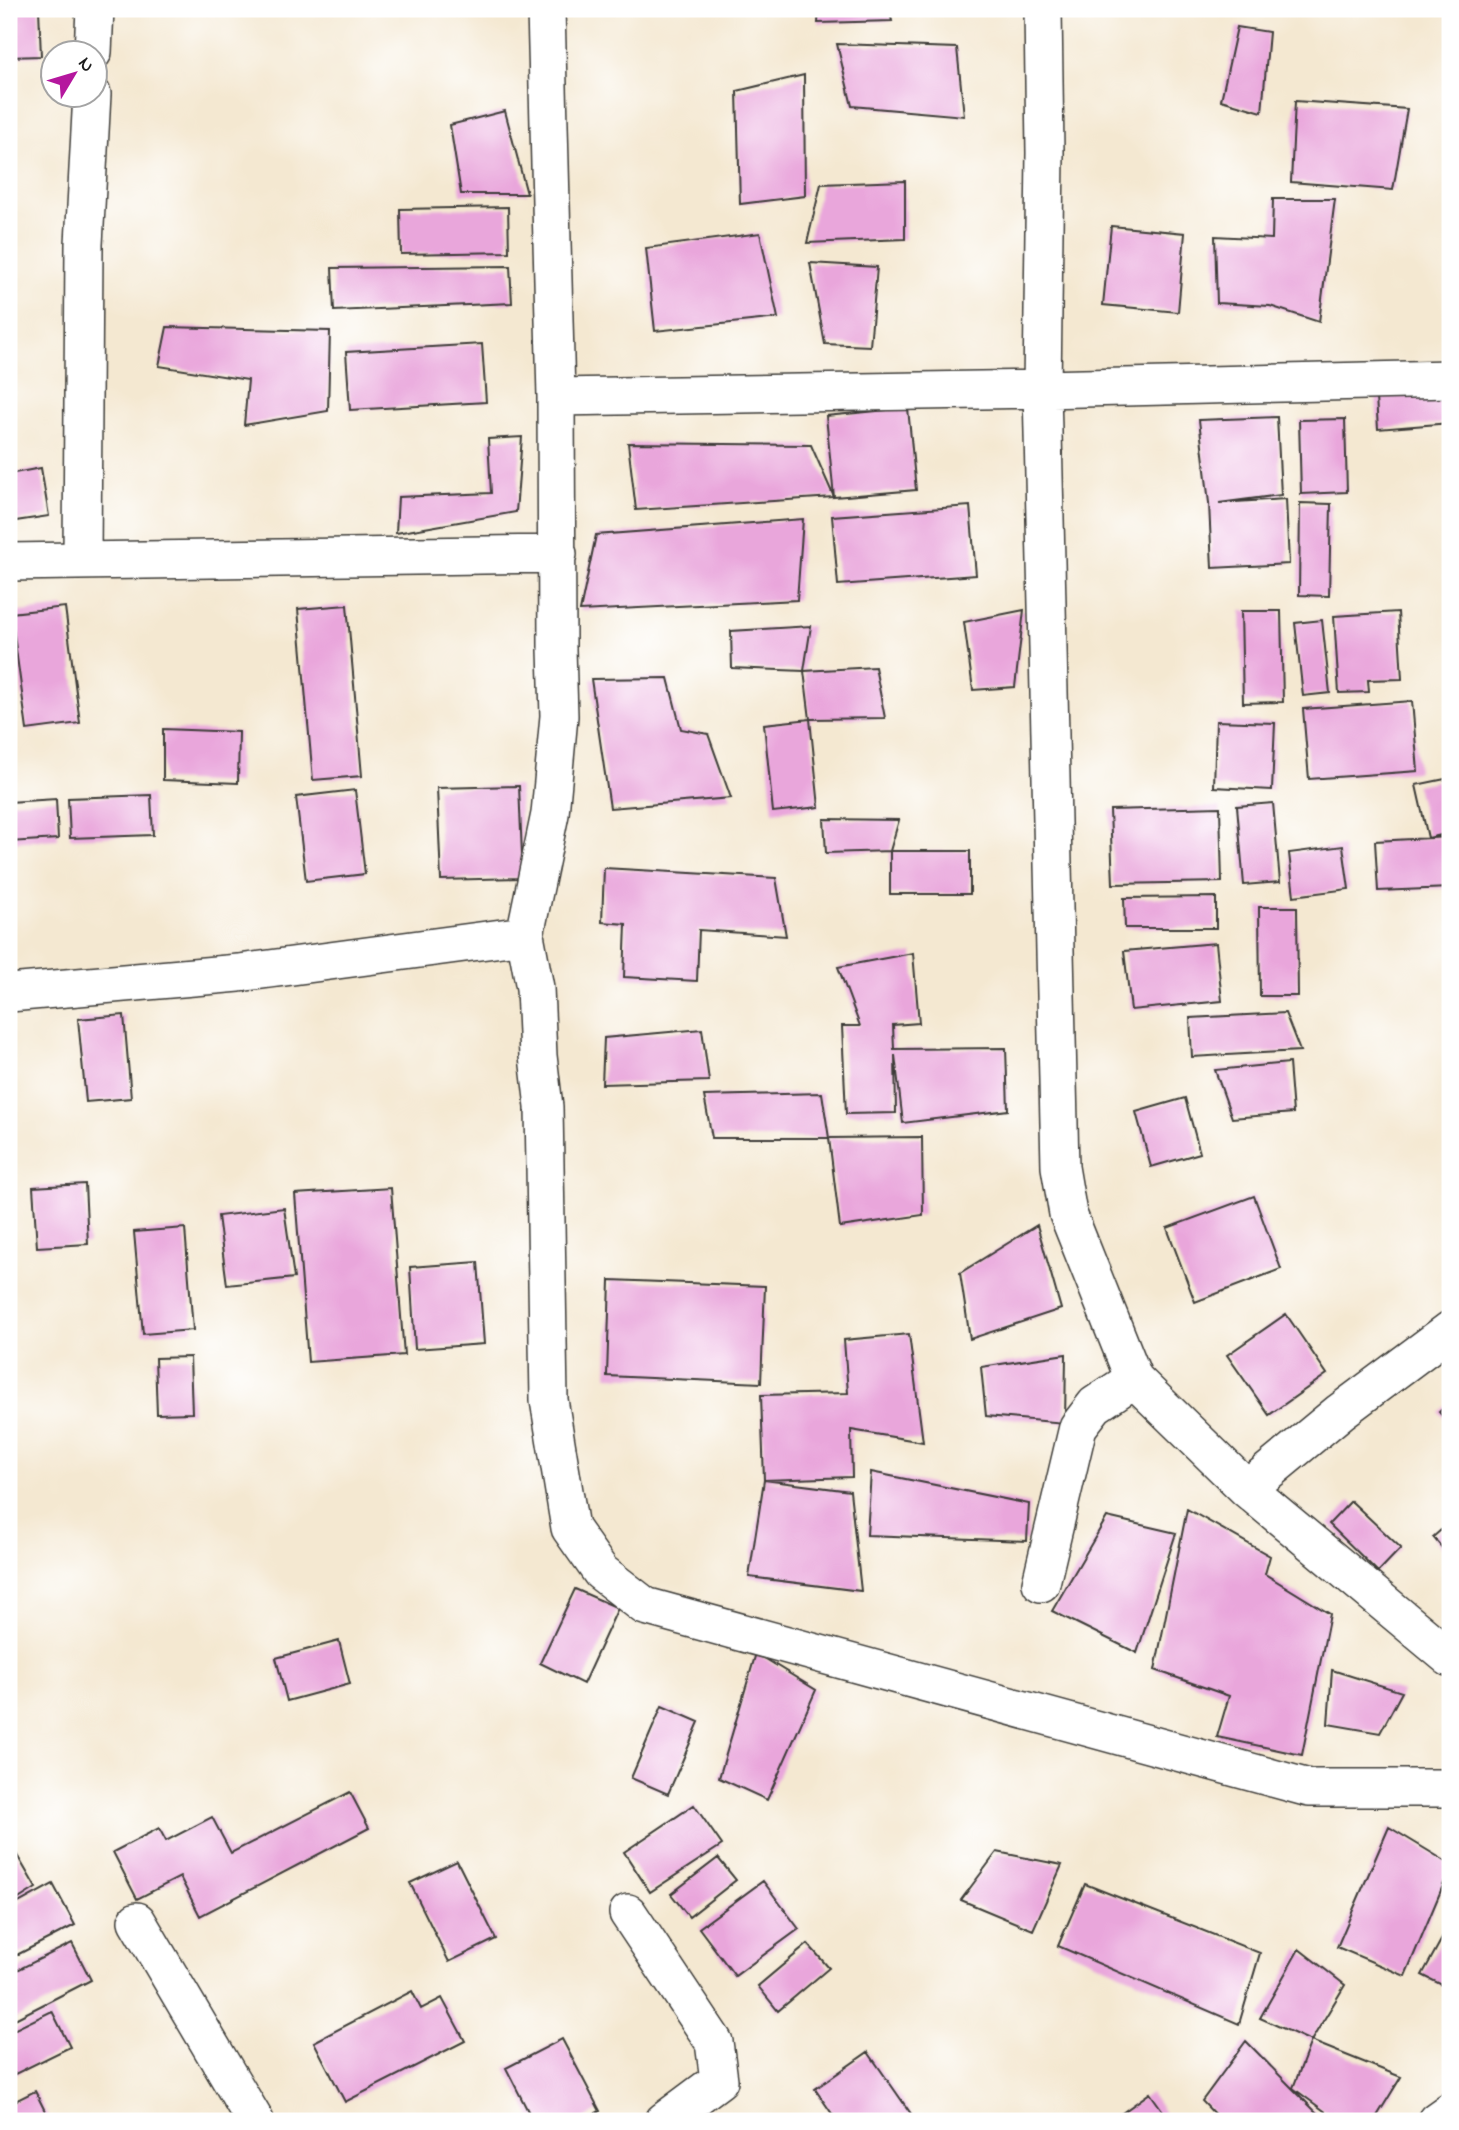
<svg xmlns="http://www.w3.org/2000/svg" width="1459" height="2130" font-family="'Indie Flower',sans-serif">
<style>
.building{fill:#e9a6db}
.lines{fill:none;stroke-linecap:round;stroke-linejoin:round}
.street-casing{stroke:#3c3b37;stroke-width:40}
.street{stroke:#fff;stroke-width:37}
</style>
<rect width="100%" height="100%" fill="#fff"/>
<filter id="ink" filterUnits="userSpaceOnUse"><feTurbulence type="fractalNoise" baseFrequency=".0143" numOctaves="2"/><feDisplacementMap in="SourceGraphic" scale="14" xChannelSelector="R" yChannelSelector="G"/><feConvolveMatrix kernelMatrix="1 2 1 2 8 2 1 2 1" color-interpolation-filters="sRGB"/></filter>
<filter id="wash" filterUnits="userSpaceOnUse"><feTurbulence type="fractalNoise" baseFrequency=".00686" numOctaves="4" result="noise"/><feDisplacementMap in="SourceGraphic" scale="28" xChannelSelector="R" yChannelSelector="G"/><feGaussianBlur stdDeviation="1.57" result="paint"/><feColorMatrix in="noise" values="0 0 0 0 0 0 0 0 0 0 0 0 0 0 0 0 0 1.4 0 .05"/><feComposite in="paint" operator="in"/></filter>
<g filter="url(#wash)">
<rect width="100%" height="100%" fill="#f4e8d1"/>
<g id="blocks">
<path class="building" d="M9,9H39L41,56L9,57Z
M819,9H889L892,21L818,23Z
M1237,27L1269,32L1262,112L1221,100Z
M837,44L957,48L964,116L852,106Z
M804,75L805,196L740,204L737,91Z
M1295,101L1407,109L1393,190L1291,182Z
M505,111L527,194H461L450,125Z
M905,181V239L807,243L821,184Z
M1273,199H1335L1319,322L1270,306L1217,303L1215,236L1272,239Z
M508,207L509,252L401,254L400,209Z
M1111,226L1185,233L1178,312L1103,305Z
M760,233L778,318L655,331L646,248Z
M810,263L877,267L870,346L825,344Z
M510,266L512,303L334,311L332,268Z
M167,327L330,331L328,411L244,425L248,380L159,366Z
M482,344L486,402L350,410L346,352Z
M1450,391V423L1378,429L1376,397Z
M908,408L916,490L834,497L636,510L628,443L811,445L834,497L826,416Z
M1277,417L1281,495L1219,503L1286,499L1289,564L1212,568L1209,503L1199,420Z
M1345,419L1347,492L1301,494L1299,420Z
M522,437L516,512L396,533L398,497L491,493L488,439Z
M41,468L49,516L9,522V474Z
M1300,503L1331,504L1329,596L1299,595Z
M970,506L976,575L838,585L832,516Z
M803,519L797,600L580,611L596,535Z
M347,605L362,776L313,780L298,609Z
M65,607L80,723L27,730L11,613Z
M1024,610L1015,687L973,690L964,622Z
M1241,611H1281L1283,702L1243,703Z
M1398,612L1402,679L1368,680L1369,692L1339,693L1334,616Z
M1322,620L1330,693L1303,696L1295,623Z
M811,626L804,671L732,668L731,631Z
M875,667L885,718L810,719L804,671Z
M668,678L681,729L708,734L731,798L610,808L591,679Z
M1412,701L1418,771L1309,779L1303,709Z
M810,719L819,807L773,812L764,724Z
M1216,721L1275,723L1272,790L1214,787Z
M163,729L239,732L238,783L163,780Z
M1450,778V833L1428,838L1416,785Z
M519,786L523,878L441,880L437,788Z
M355,790L365,874L306,881L296,797Z
M151,795L153,835L70,838L68,798Z
M56,799L58,839L9,842V802Z
M1273,803L1280,882L1244,885L1237,806Z
M1220,807L1222,882L1113,884L1110,810Z
M824,819L899,820L890,851H970V894H890V851L826,853Z
M1450,837V888L1378,891L1375,841Z
M1343,846L1349,889L1294,896L1289,853Z
M604,868L776,878L786,936L699,930L697,981L624,977L626,924L602,922Z
M1216,897V928H1125L1124,898Z
M1259,907H1297L1298,996H1260Z
M1216,943L1222,1001L1131,1010L1124,951Z
M913,953L919,1023L893,1025L894,1049L1006,1048L1008,1110L903,1123L895,1055L896,1113L846,1114L842,1026H860L838,967Z
M1285,1013L1300,1051L1192,1057L1190,1018Z
M124,1015L131,1098L86,1102L78,1019Z
M702,1029L709,1081L602,1084L604,1038Z
M1289,1063L1293,1113L1232,1118L1215,1070Z
M822,1093L829,1138H712L704,1096Z
M1185,1098L1200,1153L1151,1167L1136,1112Z
M922,1137L923,1215L840,1227L829,1138Z
M85,1184L88,1244L37,1247L33,1187Z
M391,1188L404,1355L308,1362L295,1194Z
M1254,1196L1281,1269L1195,1302L1167,1228Z
M284,1208L294,1278L227,1285L218,1216Z
M1037,1225L1061,1309L970,1339L960,1273Z
M185,1228L193,1330L143,1334L134,1232Z
M478,1262L484,1344L415,1349L410,1267Z
M610,1280L765,1286L761,1383L607,1376Z
M1286,1314L1327,1374L1269,1415L1227,1355Z
M909,1334L923,1442L851,1430L852,1477L764,1480L761,1395L848,1393L844,1340Z
M1066,1354L1065,1423L986,1416L981,1367Z
M190,1357L192,1413L157,1414L155,1358Z
M1450,1402V1425L1439,1412Z
M871,1472L1029,1504L1027,1541L867,1535Z
M764,1480L850,1491L861,1591L749,1577Z
M1351,1501L1401,1548L1378,1572L1329,1524Z
M1187,1509L1270,1556L1265,1574L1330,1614L1302,1755L1217,1737L1229,1696L1155,1670Z
M1107,1517L1176,1533L1137,1653L1052,1611Z
M1450,1522V1557L1433,1537Z
M575,1589L618,1608L583,1684L540,1663Z
M339,1641L350,1684L287,1701L276,1658Z
M756,1653L816,1690L767,1800L719,1778Z
M1332,1670L1402,1692L1380,1733L1328,1724Z
M662,1706L699,1722L668,1794L631,1778Z
M350,1792L369,1828L200,1916L180,1877L137,1899L113,1852L159,1828L166,1841L212,1817L231,1853Z
M694,1805L722,1845L650,1892L624,1852Z
M1389,1827L1450,1864V1869L1405,1976L1337,1947Z
M14,1850L36,1888L9,1905V1853Z
M997,1852L1062,1865L1033,1930L961,1900Z
M718,1858L736,1880L689,1917L671,1894Z
M457,1861L496,1939L449,1962L410,1883Z
M763,1881L799,1929L735,1976L699,1928Z
M53,1884L75,1925L9,1959V1908Z
M1085,1884L1260,1953L1239,2024L1058,1946Z
M1450,1924V1989L1422,1975Z
M72,1943L91,1980L9,2022V1974Z
M808,1944L829,1968L778,2011L758,1986Z
M1299,1949L1345,1985L1311,2041L1260,2018Z
M412,1991L421,2009L442,1998L465,2041L345,2102L314,2042Z
M52,2011L70,2047L9,2077V2032Z
M562,2039L600,2111L580,2121H533L506,2068Z
M1246,2041L1292,2088L1325,2121H1221L1202,2101Z
M1311,2041L1401,2077L1374,2121H1338L1293,2088Z
M868,2052L916,2121H837L815,2089Z
M35,2091L50,2121H9V2104Z
M1150,2093L1170,2121H1111Z"/>
</g>
</g>
<g filter="url(#ink)">
<use href="#blocks" fill-opacity="0" stroke="#3c3b37" stroke-width="2"/>
<g class="lines">
<defs>
<path id="street" d="M546,9L556,397L557,649L559,716L550,814L525,935L535,988L538,1056L544,1107L549,1400L570,1528L601,1572L645,1606L1309,1788H1450
M1043,9L1045,153L1042,389L1060,1167L1068,1214L1134,1379L1247,1489L1450,1658
M93,52L95,9
M556,397L1042,389L1450,379
M82,560L84,244L92,94
M9,562L558,554
M9,993L239,973L525,935
M1247,1489L1340,1412L1450,1330
M1041,1583L1078,1427L1095,1405L1134,1379
M628,1913L714,2042L719,2080L664,2121
M137,1921L255,2121
M1436,2121L1450,2111"/>
</defs>
<use href="#street" class="street-casing"/>
<use href="#street" class="street"/>
</g>
</g>
<rect width="1459" height="2130" fill="none" stroke="#fff" stroke-width="35"/>
<g transform="translate(74 74) rotate(52)"><circle r="33" fill="#ffffff" stroke="#a4a4a4" stroke-width="2"/>
<path d="M0-5L12 26L0 18L-12 26Z" fill="#b5179e"/>
<text y="-10" font-size="19" font-weight="bold" text-anchor="middle" fill="#1c1c1c">N</text>
</g>
</svg>
